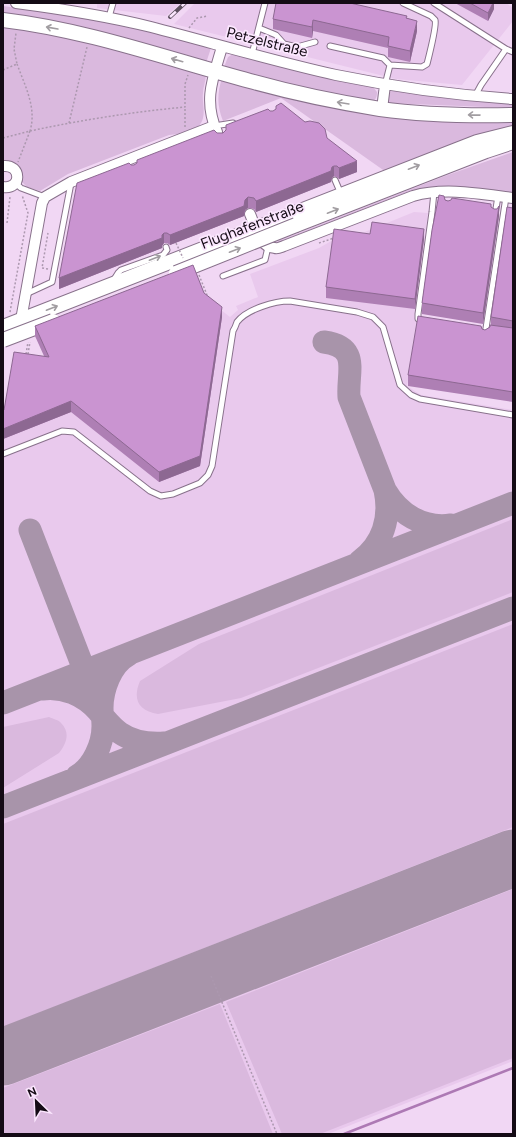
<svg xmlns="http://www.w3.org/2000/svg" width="516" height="1137" font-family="Figtree,sans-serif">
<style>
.built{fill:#e9c9ed}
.green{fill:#dab9de}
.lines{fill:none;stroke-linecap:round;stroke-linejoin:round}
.stream{stroke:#ad79b4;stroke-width:2.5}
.taxiway{stroke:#a894aa;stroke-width:23}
.runway{stroke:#a894aa;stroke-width:57}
.service-casing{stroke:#88718b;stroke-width:7}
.minor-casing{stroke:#88718b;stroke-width:12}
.secondary-casing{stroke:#88718b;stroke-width:16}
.path{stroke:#ac98af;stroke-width:1.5;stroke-dasharray:2 2;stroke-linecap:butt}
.service{stroke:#fff;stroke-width:5}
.minor{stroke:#fff;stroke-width:10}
.secondary{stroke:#fff;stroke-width:14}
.rail-casing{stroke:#5e5060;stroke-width:4}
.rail{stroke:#fbe6fe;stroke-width:2.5;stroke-dasharray:8;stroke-linecap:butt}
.secondary-bridge-casing{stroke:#88718b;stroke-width:16;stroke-linecap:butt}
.path-bridge{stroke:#ac98af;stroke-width:1.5;stroke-dasharray:2 2;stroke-linecap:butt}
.secondary-bridge{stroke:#fff;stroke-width:14}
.wall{fill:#ae7fb4}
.shaded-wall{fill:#8d6892}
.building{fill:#ca94d1;stroke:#8d6892}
.oneway{stroke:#a19da1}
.labels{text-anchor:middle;stroke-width:3.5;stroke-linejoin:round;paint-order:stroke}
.street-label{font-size:15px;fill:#140b15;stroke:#fbe6fe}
</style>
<rect width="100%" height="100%" fill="#f1d7f4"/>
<path class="built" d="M97,3H181L166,16L97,8Z
M195,3H506L513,8V21L462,85L396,79L174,24Z
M414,212L428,213L414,316L417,326L407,386L421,395L513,410V1061L328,1134H3V421L27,364L212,303L230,317L238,310L236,306L258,297L250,274L319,248L333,240L350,238Z"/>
<path class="green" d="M3,6L78,16L168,36L211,48L206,63L3,17Z
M3,27C72,35 139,55 206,74C206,81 203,87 203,93C202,101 205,110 203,118C200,132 181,134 169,135L68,174L40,191L27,187L3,163Z
M233,54L299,71L373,87L377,92C377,97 376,100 371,102L332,96L224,67L228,57Z
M222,78L280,93L513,121V129L386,172L281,98L223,121C217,106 217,94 222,78Z
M391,90L513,103V108L386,103Z
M513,152V194L442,186L417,190L282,242H276L445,176Z
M513,519V592L241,698L158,714C139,711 132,700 140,681L199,644Z
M513,624V827L3,1027V824Z
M49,717C53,719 59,720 61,723C71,733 66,744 59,753L3,788V727Z
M513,889V1058L320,1134H282L226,1002Z
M220,1004L273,1134H3V1088Z"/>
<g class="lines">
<path class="stream" d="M344,1134L513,1068"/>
<path class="taxiway" d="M324,342C361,347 347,372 349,397L385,490C391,518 383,544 360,561
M385,490C399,514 423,529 451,525
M30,530L102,716
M42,689C63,686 84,695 98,711C105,718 111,727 120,733C133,742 149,744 164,743
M3,703L513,503
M77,776C93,767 103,744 103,726C103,720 102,714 102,708C102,690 111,664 128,655
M3,807L513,608"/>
<path class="runway" d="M3,1057L513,858"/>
<defs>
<path id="service" d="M434,3L506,49
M109,17L113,3
M259,28L276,35L284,44L297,47L315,42
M330,46L383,58L390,65L422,67L427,64C429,56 437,25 435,20L431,16L403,3
M252,54L265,3
M385,85L390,65
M475,96L481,85L506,49L513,52
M214,126L233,123
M335,180L341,194
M15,183L21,188L45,197
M495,215L498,196
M223,276L265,260L268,247
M113,281L118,273L121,270L163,255L167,250L166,247
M26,294L52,282L71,183
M420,320L418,319V314L432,212L434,192
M485,335L506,197
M3,454L62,431L74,432L150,491L161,496L173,494L200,483L208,475L212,466L233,331C235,328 236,325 237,322C247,309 275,301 290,301L357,312L373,317L383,327L400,385L411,395L420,399L513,415"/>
<path id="minor" d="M16,3C62,9 107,16 151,27C213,43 273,61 336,75C394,87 453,95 513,99
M382,109L385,85
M217,132C203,100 213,78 222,47
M3,166C22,164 22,190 3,187
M250,214C255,225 259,248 275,248C278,249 281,247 284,246L413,196C445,187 481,194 513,198
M21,320L42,203L45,197L71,182L214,126"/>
<path id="secondary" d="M3,20C87,30 168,59 250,81C293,93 336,102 380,109C424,115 469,116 513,115
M296,225L486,151L513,142
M3,327L477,142L513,133"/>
</defs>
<use href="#service" class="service-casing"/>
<use href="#minor" class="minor-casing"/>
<use href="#secondary" class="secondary-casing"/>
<path class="path" d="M189,28L197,18L208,16
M17,64C25,86 37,108 30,131
M3,70L17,64L14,49L16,33H15
M69,123L87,47
M185,127V107
M30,131C81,120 133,112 185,107V84L188,75
M3,138L30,131L18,162
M7,223L10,197
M319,243L334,238
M48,269L42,268L48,233
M199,275L207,295
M10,312L28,213L22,195
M26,354L28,342
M28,354L30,342
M211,976L277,1134"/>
<use href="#service" class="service"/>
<use href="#minor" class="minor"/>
<use href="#secondary" class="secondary"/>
<defs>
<path id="rail" d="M170,17L185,3"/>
</defs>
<use href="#rail" class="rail-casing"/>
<use href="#rail" class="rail"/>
<defs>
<path id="secondary-bridge" d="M176,273L296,225
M3,340L53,321"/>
</defs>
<use href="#secondary-bridge" class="secondary-bridge-casing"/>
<path class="path-bridge" d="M176,243L183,258"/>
<use href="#secondary-bridge" class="secondary-bridge"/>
</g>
<path class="wall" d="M455,3H494V9L488,21Z
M407,18L417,31L410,62L388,57V48L313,31L312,38L273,29V19Z
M270,111L357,172L339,179L337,177L334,176L332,178L331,182L256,212L254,209L248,208L245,210L244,216L170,245L167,243H164L162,246V248L59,289L131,165H134L217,133H223Z
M445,200L448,201L491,207L499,216L483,324L422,314V303Z
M513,208V402L408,386V375L485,330L490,327L491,325V317Z
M370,234L424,239L415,309L326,298V287Z
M204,293L222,317L200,466L159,482L71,412L3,439V410H4L44,356L35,336V326Z"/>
<path class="shaded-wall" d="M493,3H494V9L488,21V13Z
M313,20V31L312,38V27Z
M417,21V31L410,62V51Z
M357,161V172L339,179V168Z
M334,166V176L332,178L331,182L256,212V201L332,167Z
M248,197V208L245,210L244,216L170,245V235L245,200Z
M499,206V216L483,324V313Z
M424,229V239L415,309V299Z
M164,233V243L162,246V248L59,289V278L162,235Z
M222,307V317L200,466L159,482V472Z
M71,401V412L3,439V429Z"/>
<path class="building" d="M276,3H350L407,16L406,18L417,21L410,51L388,46L389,37L313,20L312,27L273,19Z
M470,3H493L488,13Z
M281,103L305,122L310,121L319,123L325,129L327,138L357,161L339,168L337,166H334L332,167L331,171L256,201L254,198L248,197L245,200L244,206L170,235L167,233H164L162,235V238L59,278L77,183L129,163L131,165H134L137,163V160L214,130L217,133H223L226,130V125L268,109L270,111H273L276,109V106Z
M439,195L444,196L445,200L448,201L451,200L452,198L491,204V207L494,209H497L499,206L483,313L422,303L432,230Z
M507,207L513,208V321L491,317Z
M372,222L424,229L415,299L326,287L334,229L370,234Z
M193,265L204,293L222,307L200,456L159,472L71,401L3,429V410H4L14,352L49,357L35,326Z
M418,316L481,326L482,329L485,330L490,327V325L513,328V392L408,375Z"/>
<defs><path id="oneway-shaft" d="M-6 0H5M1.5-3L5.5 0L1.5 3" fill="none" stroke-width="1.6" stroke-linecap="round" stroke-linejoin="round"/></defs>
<g class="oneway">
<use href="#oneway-shaft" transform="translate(52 28) rotate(-170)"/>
<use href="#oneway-shaft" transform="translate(177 60) rotate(-164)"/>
<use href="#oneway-shaft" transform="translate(343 103) rotate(-171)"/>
<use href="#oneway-shaft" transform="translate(474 115) rotate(-179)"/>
<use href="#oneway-shaft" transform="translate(414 167) rotate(-21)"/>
<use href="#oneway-shaft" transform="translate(333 211) rotate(-21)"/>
<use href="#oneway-shaft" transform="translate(235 250) rotate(-21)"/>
<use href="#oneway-shaft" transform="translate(155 258) rotate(-21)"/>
<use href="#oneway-shaft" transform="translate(52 308) rotate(-21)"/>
</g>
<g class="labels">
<g class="street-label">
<text transform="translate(267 42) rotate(14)" y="5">Petzelstraße</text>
<text transform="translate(252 225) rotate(-21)" y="5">Flughafenstraße</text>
</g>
</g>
<rect width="516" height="1137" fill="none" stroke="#140b15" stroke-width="8"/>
<g transform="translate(36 1101) rotate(336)" stroke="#fbe6fe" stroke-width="3" paint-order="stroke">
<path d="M0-3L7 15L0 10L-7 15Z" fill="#140b15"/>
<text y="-6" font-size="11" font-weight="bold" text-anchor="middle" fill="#140b15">N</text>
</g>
</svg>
